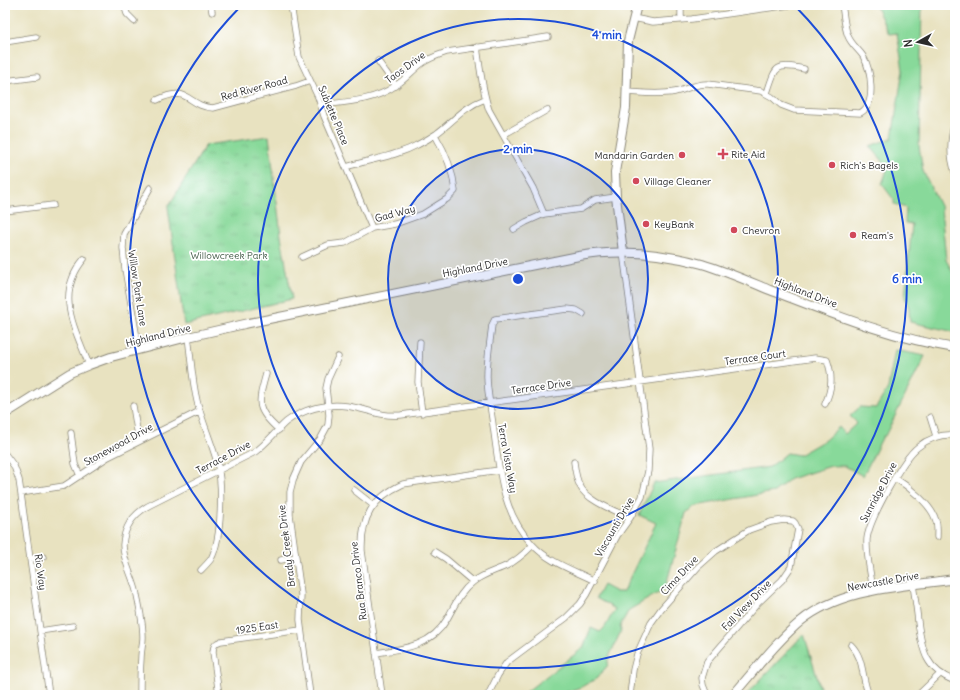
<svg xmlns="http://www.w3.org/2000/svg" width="960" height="700" font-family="Delius,sans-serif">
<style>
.grass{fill:#88d99a;stroke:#5a8262}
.park{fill:url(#park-tufts);stroke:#5a8262}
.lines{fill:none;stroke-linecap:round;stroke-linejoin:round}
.street-casing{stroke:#8a8676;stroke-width:7}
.secondary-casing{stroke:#8a8676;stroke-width:10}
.primary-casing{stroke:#8a8676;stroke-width:10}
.street{stroke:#fff;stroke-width:5.5}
.secondary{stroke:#fff;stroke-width:8}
.primary{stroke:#fff;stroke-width:8}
.ring{fill:none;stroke:#1d4ed8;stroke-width:2}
.poi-dot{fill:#d1495b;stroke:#fff;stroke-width:1.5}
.labels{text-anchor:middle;stroke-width:3.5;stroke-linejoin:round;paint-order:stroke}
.street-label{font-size:10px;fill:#2b2b2b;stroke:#fff}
.poi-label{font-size:10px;fill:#2b2b2b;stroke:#fff;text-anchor:start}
.park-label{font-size:10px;fill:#475f4c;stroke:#fff}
.centre{fill:#1d4ed8;stroke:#fff;stroke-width:2}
.ring-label{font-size:12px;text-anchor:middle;font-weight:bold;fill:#1d4ed8;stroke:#fff;stroke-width:3.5;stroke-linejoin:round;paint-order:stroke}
</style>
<defs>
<pattern id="park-tufts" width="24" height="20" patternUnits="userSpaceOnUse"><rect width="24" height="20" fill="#88d99a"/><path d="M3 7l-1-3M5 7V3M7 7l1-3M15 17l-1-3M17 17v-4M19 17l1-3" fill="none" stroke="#76ba85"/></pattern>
</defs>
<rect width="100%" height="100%" fill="#fff"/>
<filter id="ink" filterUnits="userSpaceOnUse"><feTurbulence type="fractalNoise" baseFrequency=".025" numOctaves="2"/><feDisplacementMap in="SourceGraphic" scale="8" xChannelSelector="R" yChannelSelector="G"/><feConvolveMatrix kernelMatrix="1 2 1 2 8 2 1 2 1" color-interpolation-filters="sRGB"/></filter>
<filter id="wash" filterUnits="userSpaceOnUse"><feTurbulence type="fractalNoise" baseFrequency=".012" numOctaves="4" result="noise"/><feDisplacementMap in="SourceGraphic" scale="16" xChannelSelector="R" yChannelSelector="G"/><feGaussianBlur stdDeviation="0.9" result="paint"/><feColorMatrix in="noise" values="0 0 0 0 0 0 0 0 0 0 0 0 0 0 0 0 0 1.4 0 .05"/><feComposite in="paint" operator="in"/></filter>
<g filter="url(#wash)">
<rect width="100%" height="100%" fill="#e8e2c0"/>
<path class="grass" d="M875,5H922L919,146L923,171L941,208L946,260L955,276V332L910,322L909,308L905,297L912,224L905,223L906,208L894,204V200L882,184L888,167L870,146L892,138L903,70L897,33L889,34Z
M895,350L925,356L885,436H883L863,476L845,466H831L790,479L774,492L695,506L686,513L665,589L629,610L620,626L621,631L608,659V665L596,679L581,687L558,695H522L583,648L591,628L600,632L605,627L615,609L596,598L603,585L616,592H623L656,523L639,515L654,483L770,467L787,453L799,455L825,440L839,427L845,434L857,423L850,416L860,407L876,408L888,388Z"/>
<path class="park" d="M269,136L281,236L292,299L184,325L168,207L206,145Z
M804,634L820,687L814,695H746Z"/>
</g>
<g filter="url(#ink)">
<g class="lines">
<defs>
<path id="street" d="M124,5L127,14L134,21
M211,5L212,12
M291,5L299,57L318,97L324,116L372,228
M681,5V20
M633,18L653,22L692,19L790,5
M5,42L36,37
M477,47C480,68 482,89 489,110L533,188L544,214
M378,61L396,86
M5,81L37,77
M627,92C643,93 659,95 675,92C686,90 696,83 708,84L761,91L772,97L781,105L794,110L860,113C877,105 871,70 863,56C858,49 851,44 848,36C844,26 844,15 842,5
M767,93C776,66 775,63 804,69
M157,100C190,84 186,106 213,108L296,86L310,81
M321,105C345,102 374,101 395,86C405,80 412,71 421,64C429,58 438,55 447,52L548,37
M955,122C950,139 949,155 955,172
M503,135L547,110
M346,167C370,159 395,157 417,145C423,142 430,138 436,134C454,121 463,107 485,99
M5,211L53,205
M514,229L526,222L544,214L581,209L595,200L616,197
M302,257L328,245L345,243L372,228L395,224L423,214L447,199L455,191C453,170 446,153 435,135
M84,259C54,295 75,328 89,365
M583,314L576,310L567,309L495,319L492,325C490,342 487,359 487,376C487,392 491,409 493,425C499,466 501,512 532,544C548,562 573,570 595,581
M188,337C191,358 192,380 197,401C202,421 211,441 217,462C223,485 222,538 211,559C208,563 205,566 201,570
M420,342L418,382L422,413
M139,350L125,269L123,248L124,234L150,188
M266,374C258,403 255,409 279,430
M133,406L137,430L141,440
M930,417L936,436
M71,433L75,464L80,476
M5,454L14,466L19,480L49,695
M574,462C575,470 576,479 580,486C587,501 616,511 630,518
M895,478C908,486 930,504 935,518C938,524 937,530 937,537
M354,490L373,505
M21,493L64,486L108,457L200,411
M435,552L446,559L473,582
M30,559L43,557
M281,560L296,557
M913,585C915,598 917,610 918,622C922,651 926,670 955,681
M873,591C871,574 866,556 867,539C869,520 903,458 918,447C929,438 941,434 955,435
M40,631L73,626
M851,645C865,659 861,678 869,695
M376,653C404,649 432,646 447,619C455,605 460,592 473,582C483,574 495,571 506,566C516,561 525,553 533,545
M140,695C140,683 140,671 141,658C141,651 143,644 143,637C143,623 140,609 137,595C134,578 123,562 123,545C124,527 134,514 148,506L255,452C267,443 275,432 286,422C303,409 326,403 347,406C368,409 379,417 401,415L815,358L827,360C833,376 832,389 825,404
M219,695L213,652C213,646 215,643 221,641L301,630
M310,695L300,620L301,594L290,515V492L293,480L301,462L321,438L328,425L329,415L326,388L328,379L338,357
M382,695L362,551C361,518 372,498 403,484L499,470
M488,695L498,675L507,662L566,618L580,604L586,595L617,536L630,518L642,497L648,471L649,449L623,252
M630,695L633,670L637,654L651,623L661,609L698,567L716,551L749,530L771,522L784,520L793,521L795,523L798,529L791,567L782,580L758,603L707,662L702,678L703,685L707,695
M918,695L940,674"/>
<path id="secondary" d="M623,252L616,197L615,172L626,108L628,41L637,5
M733,695C755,670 776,642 801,621C843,587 904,587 955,579"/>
<path id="primary" d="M5,414L70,373L89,365L111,357L188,337L249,323L579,256C620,249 662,253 702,264C725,271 748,281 770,290C830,313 891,338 955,348"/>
</defs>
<use href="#street" class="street-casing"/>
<use href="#secondary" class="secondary-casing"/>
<use href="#primary" class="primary-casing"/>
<use href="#street" class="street"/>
<use href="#secondary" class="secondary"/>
<use href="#primary" class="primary"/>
</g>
</g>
<circle cx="518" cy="279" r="130" fill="#1d4ed8" fill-opacity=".12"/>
<g class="ring">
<circle cx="518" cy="279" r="130"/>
<circle cx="518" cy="279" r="260"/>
<path d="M795 6A389 389 0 1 1 241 6"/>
</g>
<g class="poi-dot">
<path d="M721 148h4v4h4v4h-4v4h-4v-4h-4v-4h4z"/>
<circle cx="682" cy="155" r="4"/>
<circle cx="832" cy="165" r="4"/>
<circle cx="636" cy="181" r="4"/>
<circle cx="646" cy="224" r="4"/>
<circle cx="734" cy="230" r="4"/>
<circle cx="853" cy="235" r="4"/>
</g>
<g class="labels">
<g class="street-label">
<text transform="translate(405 67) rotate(-36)" y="4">Taos Drive</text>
<text transform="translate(254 88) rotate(-15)" y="4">Red River Road</text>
<text transform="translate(334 115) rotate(67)" y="4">Sublette Place</text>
<text transform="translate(395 213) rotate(-15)" y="4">Gad Way</text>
<text transform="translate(475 267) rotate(-11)" y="4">Highland Drive</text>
<text transform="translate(138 288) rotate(81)" y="4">Willow Park Lane</text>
<text transform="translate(806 292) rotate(21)" y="4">Highland Drive</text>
<text transform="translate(158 335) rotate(-14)" y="4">Highland Drive</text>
<text transform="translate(755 357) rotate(-8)" y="4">Terrace Court</text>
<text transform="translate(541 386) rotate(-8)" y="4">Terrace Drive</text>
<text transform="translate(118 444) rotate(-29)" y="4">Stonewood Drive</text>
<text transform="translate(223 457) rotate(-28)" y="4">Terrace Drive</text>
<text transform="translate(508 458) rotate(80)" y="4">Terra Vista Way</text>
<text transform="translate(878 492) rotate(-62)" y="4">Sunridge Drive</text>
<text transform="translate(614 527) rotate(-60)" y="4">Viscounti Drive</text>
<text transform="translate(286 546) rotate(-97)" y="4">Brady Creek Drive</text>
<text transform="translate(41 572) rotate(82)" y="4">Rio Way</text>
<text transform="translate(679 575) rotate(-47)" y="4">Cima Drive</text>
<text transform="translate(358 581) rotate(-97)" y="4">Rua Branco Drive</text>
<text transform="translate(883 581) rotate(-10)" y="4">Newcastle Drive</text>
<text transform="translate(746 605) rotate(-46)" y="4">Fall View Drive</text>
<text transform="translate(257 627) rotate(-8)" y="4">1925 East</text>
</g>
<g class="poi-label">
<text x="731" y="158">Rite Aid</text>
<text x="674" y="159" text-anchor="end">Mandarin Garden</text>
<text x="840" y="169">Rich's Bagels</text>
<text x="644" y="185">Village Cleaner</text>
<text x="654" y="228">KeyBank</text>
<text x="742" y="234">Chevron</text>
<text x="861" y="239">Ream's</text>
</g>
<g class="park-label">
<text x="229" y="259">Willowcreek Park</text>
</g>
</g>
<circle cx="518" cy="279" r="6" class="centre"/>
<g class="ring-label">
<text x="607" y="39">4 min</text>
<text x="518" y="153">2 min</text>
<text x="907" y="283">6 min</text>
</g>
<rect width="960" height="700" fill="none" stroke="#fff" stroke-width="20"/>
<g transform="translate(918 42) rotate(262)" stroke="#ffffff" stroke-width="3" paint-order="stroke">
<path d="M0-3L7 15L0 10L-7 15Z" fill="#2b2b2b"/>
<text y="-6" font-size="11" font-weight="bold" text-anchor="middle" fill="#2b2b2b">N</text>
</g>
</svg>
